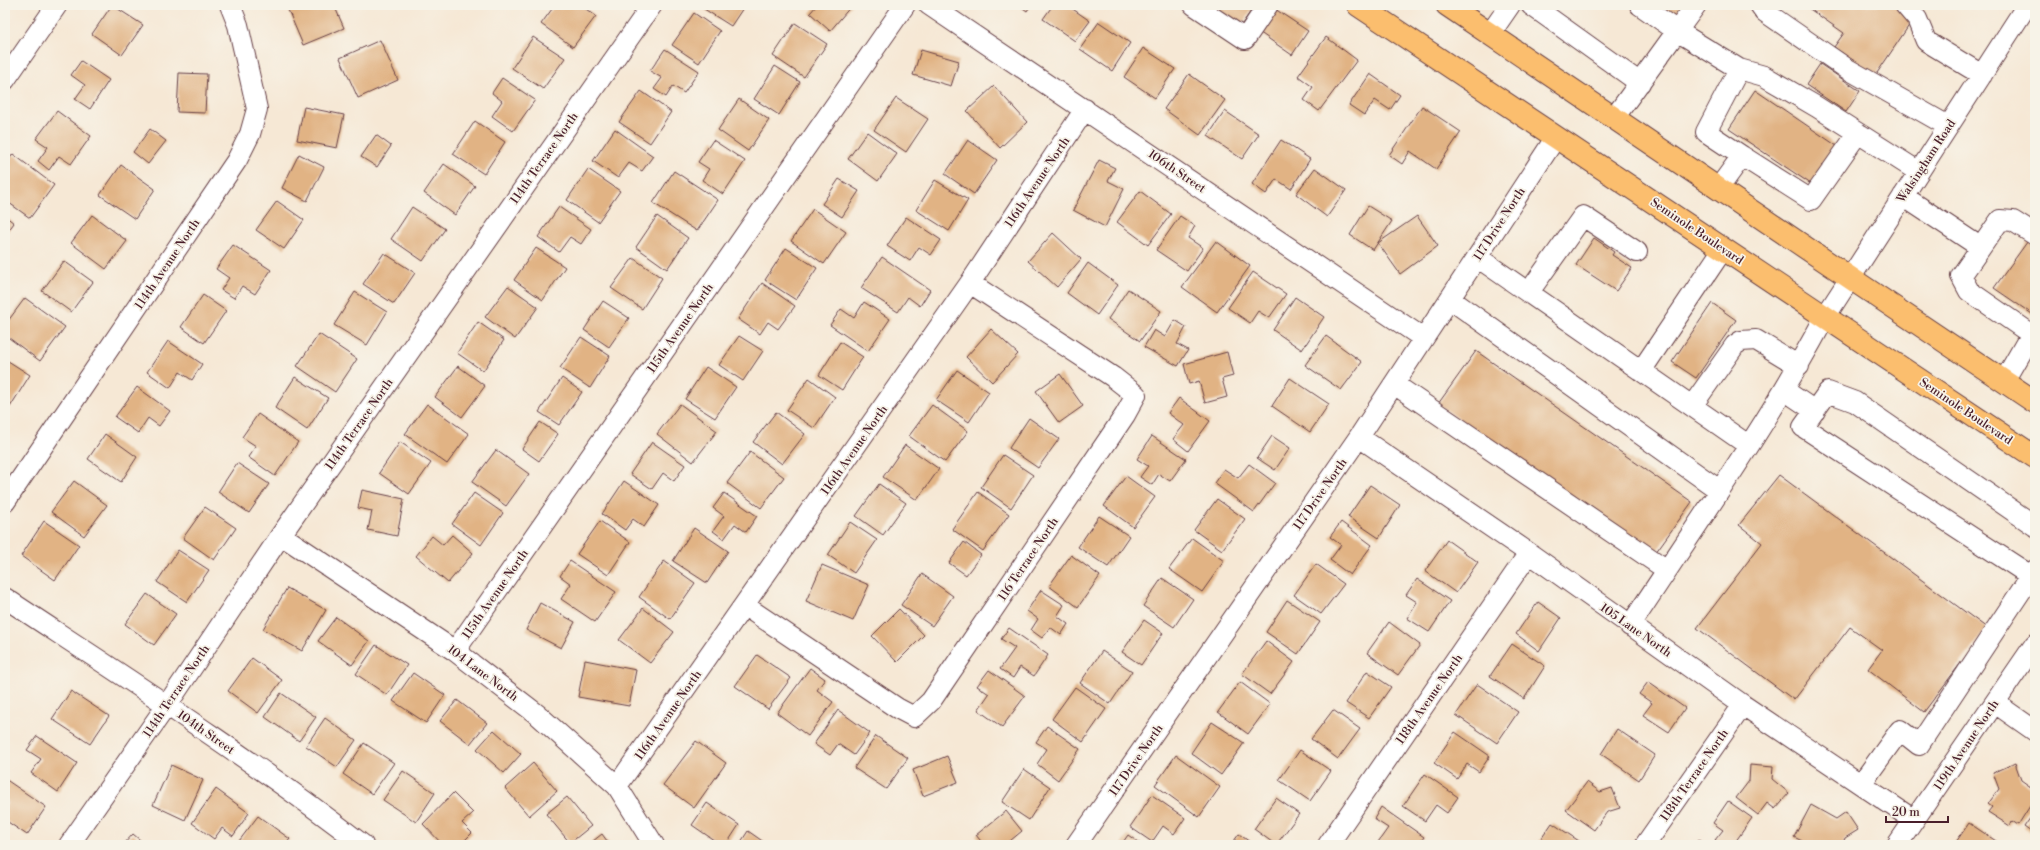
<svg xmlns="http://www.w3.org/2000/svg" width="2040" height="850" font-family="'Libre Bodoni',serif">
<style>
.building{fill:#e1b384}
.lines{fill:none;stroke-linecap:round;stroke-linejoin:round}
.minor-casing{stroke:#643d44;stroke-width:22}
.major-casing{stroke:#643d44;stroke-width:24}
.minor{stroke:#fff;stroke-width:20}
.major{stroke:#fbbe6e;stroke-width:22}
.labels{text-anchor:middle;stroke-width:3.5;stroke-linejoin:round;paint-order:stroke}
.street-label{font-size:12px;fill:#4a1f2b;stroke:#f7f3e8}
</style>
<rect width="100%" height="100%" fill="#f7f3e8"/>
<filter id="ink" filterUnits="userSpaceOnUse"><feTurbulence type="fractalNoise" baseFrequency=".025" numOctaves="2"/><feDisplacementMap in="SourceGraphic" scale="8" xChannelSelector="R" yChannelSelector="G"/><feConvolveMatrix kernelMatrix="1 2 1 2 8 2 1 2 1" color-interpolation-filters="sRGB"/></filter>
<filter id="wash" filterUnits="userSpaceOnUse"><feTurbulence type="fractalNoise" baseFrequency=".012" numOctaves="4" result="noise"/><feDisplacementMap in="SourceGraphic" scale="16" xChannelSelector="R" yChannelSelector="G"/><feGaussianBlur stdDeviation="0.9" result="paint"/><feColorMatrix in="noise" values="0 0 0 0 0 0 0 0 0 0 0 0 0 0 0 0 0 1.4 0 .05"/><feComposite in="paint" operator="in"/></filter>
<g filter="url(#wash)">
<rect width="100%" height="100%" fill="#f6e8d5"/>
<g id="blocks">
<path class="building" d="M112,5L143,25L122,55L92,34Z
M286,5H318L319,7L334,5L344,28L303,45Z
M555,5H580L596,16L573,47L541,24Z
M703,5H745L731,26L701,7Z
M817,5H852L830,31L810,13Z
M1019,5H1031L1027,11Z
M1053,5H1067L1090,21L1075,41L1043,19Z
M1209,5H1255L1240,27Z
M1656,5H1689L1678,20Z
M1804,5H1895L1914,18L1875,76L1834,47L1844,33Z
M1275,9L1308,31L1292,55L1259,32Z
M694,13L720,31L699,63L672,45Z
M1099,22L1130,43L1112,71L1080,49Z
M795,23L827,44L804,77L773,56Z
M533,37L565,58L543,89L512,68Z
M1326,37L1357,60L1319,111L1304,100L1313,87L1298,76Z
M380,40L398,80L358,98L340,58Z
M1143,48L1175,69L1155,98L1124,77Z
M665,49L699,71L684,93L673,86L666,97L654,89L662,78L650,71Z
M921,50L959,61L951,86L913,75Z
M81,61L109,80L90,109L75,99L85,85L71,75Z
M1820,64L1860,91L1846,112L1806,85Z
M775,66L800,82L779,115L754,99Z
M179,73L207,74L205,113L177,112Z
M1189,74L1225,100L1200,135L1164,109Z
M1370,74L1400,95L1390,110L1375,100L1364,115L1349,105Z
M502,78L535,100L513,131L492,116L502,101L492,93Z
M994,86L1027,122L1000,148L967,111Z
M1755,90L1837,146L1811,184L1729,129Z
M641,91L671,112L650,143L619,122Z
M896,98L928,119L906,152L874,130Z
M739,99L769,120L748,151L718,130Z
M1422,106L1461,132L1436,169L1410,151L1402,164L1389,155Z
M304,107L344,115L337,148L297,140Z
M57,111L91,136L71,164L59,156L49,170L38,161L48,147L36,139Z
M1225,111L1259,134L1242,159L1208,136Z
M475,121L505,142L484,174L453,154Z
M150,129L166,141L148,164L133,152Z
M615,129L653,156L642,171L629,163L618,178L593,161Z
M867,132L897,154L878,181L848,159Z
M376,135L391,146L377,167L361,157Z
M713,140L745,161L723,194L702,180L709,169L698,162Z
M968,140L997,160L974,194L945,174Z
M1281,140L1310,159L1291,189L1276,179L1266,194L1252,184Z
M13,154L54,185L30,218L5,200V165Z
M299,154L324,167L307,201L282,188Z
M1099,160L1115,168L1108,181L1124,189L1105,227L1073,210Z
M444,164L475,186L455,215L424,193Z
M121,165L155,189L135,219L100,195Z
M1315,168L1346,190L1327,217L1296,194Z
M588,169L620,191L598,222L567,200Z
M674,171L718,200L697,231L653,203Z
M839,179L859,191L842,217L822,204Z
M935,180L968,200L949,231L916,210Z
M1140,191L1171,214L1148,245L1117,222Z
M277,201L304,220L284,249L256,230Z
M1368,206L1392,221L1373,250L1350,235Z
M412,207L445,229L423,261L391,239Z
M559,207L591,229L581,244L570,237L559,252L538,237Z
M813,209L846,232L824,264L791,241Z
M92,215L127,241L106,269L71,243Z
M5,216L14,223L5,235Z
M657,216L688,238L667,269L636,247Z
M1180,216L1195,226L1188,238L1203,248L1187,271L1156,250Z
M1417,216L1438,246L1400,274L1378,243Z
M906,217L941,240L931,255L919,247L910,261L887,246Z
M1053,233L1081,259L1057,287L1028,261Z
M1594,238L1614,252L1612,255L1632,268L1616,291L1576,265Z
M2030,238L2035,242V316L1994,288Z
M1216,241L1250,266L1217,312L1182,287Z
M233,245L271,270L255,294L242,286L234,298L221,290L229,278L216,269Z
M536,248L565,267L543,300L514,280Z
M786,248L817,268L796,300L765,280Z
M384,253L415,273L394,304L363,284Z
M882,257L930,290L920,306L908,297L898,312L861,288Z
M633,258L662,278L642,309L611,288Z
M64,261L93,282L71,312L42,291Z
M1088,263L1118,285L1097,315L1067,293Z
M1253,272L1286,294L1269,318L1258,311L1250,323L1228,308Z
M762,283L795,306L778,329L768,322L760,334L738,319Z
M508,286L538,307L515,339L485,317Z
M1128,289L1161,311L1140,341L1108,319Z
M355,292L387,312L367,345L334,325Z
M203,295L226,311L204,343L181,327Z
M1295,297L1324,317L1302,350L1273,330Z
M25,298L65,327L40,361L5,335V325Z
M603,301L629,318L609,347L584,330Z
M864,302L890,319L868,351L830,325L841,309L854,318Z
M1712,303L1736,320L1696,378L1672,362Z
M1175,320L1186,327L1177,344L1188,350L1178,366L1144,347L1154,330L1165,337Z
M478,322L504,340L483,371L457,353Z
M991,329L1018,354L992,382L966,357Z
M319,334L357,359L335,392L297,366Z
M739,336L763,351L743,381L719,365Z
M1326,336L1362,362L1341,390L1305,365Z
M581,337L610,356L590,388L560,368Z
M168,341L202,364L192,380L180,372L170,388L147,372Z
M840,342L863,357L842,390L819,375Z
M1476,351L1692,502L1653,556L1438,404Z
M1227,352L1233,376L1222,379L1227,397L1205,403L1199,381L1189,384L1184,364Z
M5,359L30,375L10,407L5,404Z
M458,366L485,386L462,417L435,397Z
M706,367L736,387L715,418L685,399Z
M957,370L989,392L969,422L936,400Z
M1060,374L1083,406L1059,423L1036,391Z
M295,377L328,398L307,430L275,408Z
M562,378L582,392L559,425L539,412Z
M809,378L835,397L814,428L787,410Z
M1290,378L1329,404L1310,432L1272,406Z
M137,387L170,411L159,426L148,418L138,433L115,417Z
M1179,398L1210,421L1188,451L1173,439L1184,425L1168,413Z
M427,404L469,434L447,464L405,434Z
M680,404L717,431L693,462L657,434Z
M932,405L968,431L945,462L909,436Z
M776,412L805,434L782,464L753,442Z
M258,414L298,442L275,476L248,457L256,446L242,437Z
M1029,418L1059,439L1038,468L1009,448Z
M540,422L558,434L539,461L522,449Z
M105,434L137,457L121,482L88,459Z
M1152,436L1186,459L1170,481L1159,474L1152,485L1140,477L1148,466L1137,459Z
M1272,436L1290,448L1275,470L1257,458Z
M400,442L431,463L409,494L379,473Z
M652,442L685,465L674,481L663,473L652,489L630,474Z
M905,445L939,469L917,500L883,477Z
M496,450L529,474L506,506L472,482Z
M750,452L784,477L761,508L727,483Z
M1003,455L1033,475L1011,508L981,487Z
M237,463L269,484L249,513L218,492Z
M1249,464L1275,483L1254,512L1214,483L1224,469L1238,478Z
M1779,475L1987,628L1924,712L1868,669L1882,650L1850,627L1794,700L1697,628L1762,543L1739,525Z
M1126,476L1155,497L1133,527L1104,506Z
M74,481L107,505L84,536L51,512Z
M624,481L659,505L644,527L633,519L625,530L602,514Z
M879,484L906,503L883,535L856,516Z
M1370,485L1400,505L1379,538L1348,517Z
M362,490L404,499L397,536L368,530L372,511L358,508Z
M978,492L1009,514L983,551L952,529Z
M474,493L503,513L481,545L452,524Z
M724,493L757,516L746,532L735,524L724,539L713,531L724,516L713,508Z
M1217,499L1245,519L1222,550L1194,530Z
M205,507L236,528L214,560L183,538Z
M1099,516L1129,536L1108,567L1078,547Z
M44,521L79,545L55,580L21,556Z
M600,521L630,542L608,575L577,554Z
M850,522L877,540L854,573L828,555Z
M1341,522L1372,545L1350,575L1330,560L1341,545L1330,537Z
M694,528L728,551L707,583L673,561Z
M452,535L473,553L448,583L416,556L432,536L443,545Z
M1192,538L1224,561L1202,592L1169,569Z
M1447,540L1478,562L1456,593L1425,571Z
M964,542L981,555L966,575L949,563Z
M178,550L209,570L187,602L157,582Z
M1071,555L1100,576L1078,607L1049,586Z
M570,561L616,592L595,622L561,599L571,584L560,576Z
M664,561L695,583L670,619L639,597Z
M1316,564L1344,584L1321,614L1294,595Z
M822,565L869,585L853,621L806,601Z
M922,574L953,596L932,626L901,605Z
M1162,578L1193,599L1174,627L1143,606Z
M1417,579L1450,601L1429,632L1407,618L1417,602L1406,595Z
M287,588L326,610L302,651L263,629Z
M1041,590L1064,605L1057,616L1068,624L1061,635L1050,627L1042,638L1031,630L1038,619L1027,611Z
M147,594L176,614L154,645L125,624Z
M1287,600L1320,622L1298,654L1266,632Z
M1538,602L1561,618L1539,651L1516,634Z
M540,603L575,622L561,648L526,630Z
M643,608L674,632L650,663L619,640Z
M899,609L924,635L897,662L872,636Z
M336,617L369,641L352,665L318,641Z
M1144,620L1163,633L1141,665L1122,652Z
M1389,622L1420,645L1398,675L1367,653Z
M1009,628L1048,655L1034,676L1020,667L1013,678L1000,669L1015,648L1001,639Z
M1266,641L1294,662L1270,694L1242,674Z
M1512,644L1545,666L1524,699L1490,676Z
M376,645L407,665L387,695L356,674Z
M1102,651L1132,671L1110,704L1080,683Z
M757,655L791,678L768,709L735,686Z
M252,658L282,680L258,713L228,691Z
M585,660L636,670L629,706L578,697Z
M810,668L825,679L817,690L833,702L808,736L777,713Z
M989,670L1025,696L1002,727L978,710L989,694L977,686Z
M1367,671L1391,687L1369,718L1346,703Z
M413,673L445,695L426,723L393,701Z
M1240,682L1270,704L1248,734L1218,712Z
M1648,682L1685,708L1669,732L1643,715L1652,703L1639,694Z
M1477,684L1518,712L1497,743L1456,715Z
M1075,687L1106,709L1083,742L1052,719Z
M71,691L109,716L90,744L52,719Z
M281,693L316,717L299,741L265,717Z
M457,700L487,723L470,744L440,721Z
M838,710L870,733L854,755L838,744L830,755L814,744Z
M1333,710L1360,729L1338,759L1311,739Z
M325,718L356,740L337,767L306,746Z
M1212,722L1244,743L1221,775L1191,753Z
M1047,726L1080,749L1058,780L1037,764L1047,749L1036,742Z
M1617,729L1655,755L1639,780L1601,754Z
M494,730L521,754L504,773L477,749Z
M1455,732L1490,756L1479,772L1467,764L1457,779L1434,763Z
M37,736L77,763L58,792L31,773L41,759L27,750Z
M876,736L908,758L886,789L854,768Z
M696,741L726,763L694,808L663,785Z
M364,743L394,763L372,794L343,774Z
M1300,750L1331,771L1310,801L1279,780Z
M1176,755L1220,787L1199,817L1155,785Z
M947,756L958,782L923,796L913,770Z
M533,763L557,791L529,816L505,788Z
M2015,763L2021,780L2035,790V798L2018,825L2012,821L2010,826L1988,812L1992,807L1988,804L1999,789L1993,773Z
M171,765L203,780L185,820L153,805Z
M1750,765L1773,767L1772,779L1789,793L1775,809L1767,803L1758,815L1736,798L1749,781Z
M1024,769L1050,787L1029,820L1002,802Z
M403,771L435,793L416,822L383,800Z
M1425,774L1458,797L1447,813L1436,805L1425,821L1403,806Z
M5,779L46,807L27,835L5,820V807L8,802L5,799Z
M1587,782L1600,792L1612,788L1620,808L1607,812L1594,830L1566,810Z
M216,789L249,813L233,836L222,828L214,839L192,823Z
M453,793L473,813L462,823L472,833L460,845H443L423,824Z
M1152,795L1185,818L1174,834L1163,826L1152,842L1130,827Z
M567,797L591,826L570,843L546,814Z
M1276,798L1299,814L1276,845L1254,829Z
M1728,801L1752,818L1733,845H1722L1715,840L1723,830L1713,823Z
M707,803L739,825L726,845H721L692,825Z
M1811,805L1836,819L1846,812L1858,830L1845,838L1842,845H1810L1794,837Z
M1381,807L1424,837L1418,845H1376L1388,828L1374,819Z
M1006,811L1022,831L1005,845H984L976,835Z
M2035,811V835L2024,827Z
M258,816L290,839L285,845H236Z
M1552,823L1585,845H1537Z
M1969,823L2002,845H1954Z
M748,831L768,845H739Z
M133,834L146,845H123Z
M602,834L610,845H588Z
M1239,834L1254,845H1231Z
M1128,835L1142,845H1121Z
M1699,840L1708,845H1696Z"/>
</g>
</g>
<g filter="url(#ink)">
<use href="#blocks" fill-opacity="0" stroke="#643d44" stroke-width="1"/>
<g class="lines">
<defs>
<path id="minor" d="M929,5L1423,338
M1194,5L1245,39L1268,5
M1531,5L1640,83
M1696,5L1677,31L1739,69L1764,76L1817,107L1919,172
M1760,5L1765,12L1846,68L1948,126
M1905,5L1917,19L1926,41L1982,75
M1490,34L1510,5
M1739,69L1706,132L1742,156
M5,80L57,5
M1614,118L1677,31L1640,5
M1718,189L1742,156L1811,200L1858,133
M1903,196L1980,247
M1477,257L1748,445
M1529,292L1583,216L1637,252
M1450,299L1719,490
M1641,371L1723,249
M2004,381L2031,334L1969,291L1961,276L2000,220L2013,221L2035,235
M1394,384L1667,570
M1784,390L1815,411
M1692,406L1735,345L1741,341L1756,340L1799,366
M1359,437L1529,553L1743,705L1914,820
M5,502L237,160L250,134L257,109L238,25L230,5
M2035,526L1855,402L1828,392L1803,427L2031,576L2035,570
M281,535L455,651L538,715L617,786L654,845
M5,598C126,678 248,756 363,845
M745,606L897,708L914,717L931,701L1125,415L1136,395L1113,377L970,283
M1630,626C1697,524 1768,424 1825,317L2027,5
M455,651L905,5
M1995,703L2035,731
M1861,784L1900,730L1919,745L2031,576L2035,580
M617,786L970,283L1085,109
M69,845L167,705L281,535L652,5
M1076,845L1359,437L1556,137
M1328,845L1529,553
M1645,845L1743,705
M1897,845L2035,644"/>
<path id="major" d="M1358,5L2035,457
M1447,5C1643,136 1838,271 2035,402"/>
</defs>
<use href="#minor" class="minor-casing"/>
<use href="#major" class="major-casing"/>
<use href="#minor" class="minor"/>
<use href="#major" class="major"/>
</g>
</g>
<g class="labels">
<g class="street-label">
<text transform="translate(544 158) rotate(-55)" y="4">114th Terrace North</text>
<text transform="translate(1926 161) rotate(-57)" y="4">Walsingham Road</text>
<text transform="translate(1177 171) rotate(34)" y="4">106th Street</text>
<text transform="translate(1037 182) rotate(-56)" y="4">116th Avenue North</text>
<text transform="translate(1499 224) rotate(-57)" y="4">117 Drive North</text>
<text transform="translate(1697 231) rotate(34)" y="4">Seminole Boulevard</text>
<text transform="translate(167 264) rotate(-56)" y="4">114th Avenue North</text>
<text transform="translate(680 328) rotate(-55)" y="4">115th Avenue North</text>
<text transform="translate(1966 411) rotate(34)" y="4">Seminole Boulevard</text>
<text transform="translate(359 424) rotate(-55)" y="4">114th Terrace North</text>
<text transform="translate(854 450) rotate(-55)" y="4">116th Avenue North</text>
<text transform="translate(1320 494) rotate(-55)" y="4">117 Drive North</text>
<text transform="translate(1028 559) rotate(-56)" y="4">116 Terrace North</text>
<text transform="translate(495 594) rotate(-55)" y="4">115th Avenue North</text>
<text transform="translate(1636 630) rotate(35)" y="4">105 Lane North</text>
<text transform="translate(483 673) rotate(37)" y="4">104 Lane North</text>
<text transform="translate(176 691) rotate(-56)" y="4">114th Terrace North</text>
<text transform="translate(1429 699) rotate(-55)" y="4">118th Avenue North</text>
<text transform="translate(668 715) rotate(-55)" y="4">116th Avenue North</text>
<text transform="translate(206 732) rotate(35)" y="4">104th Street</text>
<text transform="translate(1966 745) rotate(-56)" y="4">119th Avenue North</text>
<text transform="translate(1136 760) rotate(-55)" y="4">117 Drive North</text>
<text transform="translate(1694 775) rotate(-55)" y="4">118th Terrace North</text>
</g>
</g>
<rect width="2040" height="850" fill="none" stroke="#f7f3e8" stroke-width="20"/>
<path d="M1886 816v6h62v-6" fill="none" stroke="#4a1f2b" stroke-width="2"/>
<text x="1892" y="816" font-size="12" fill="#4a1f2b" stroke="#f7f3e8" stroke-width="3" paint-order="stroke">20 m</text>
</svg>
